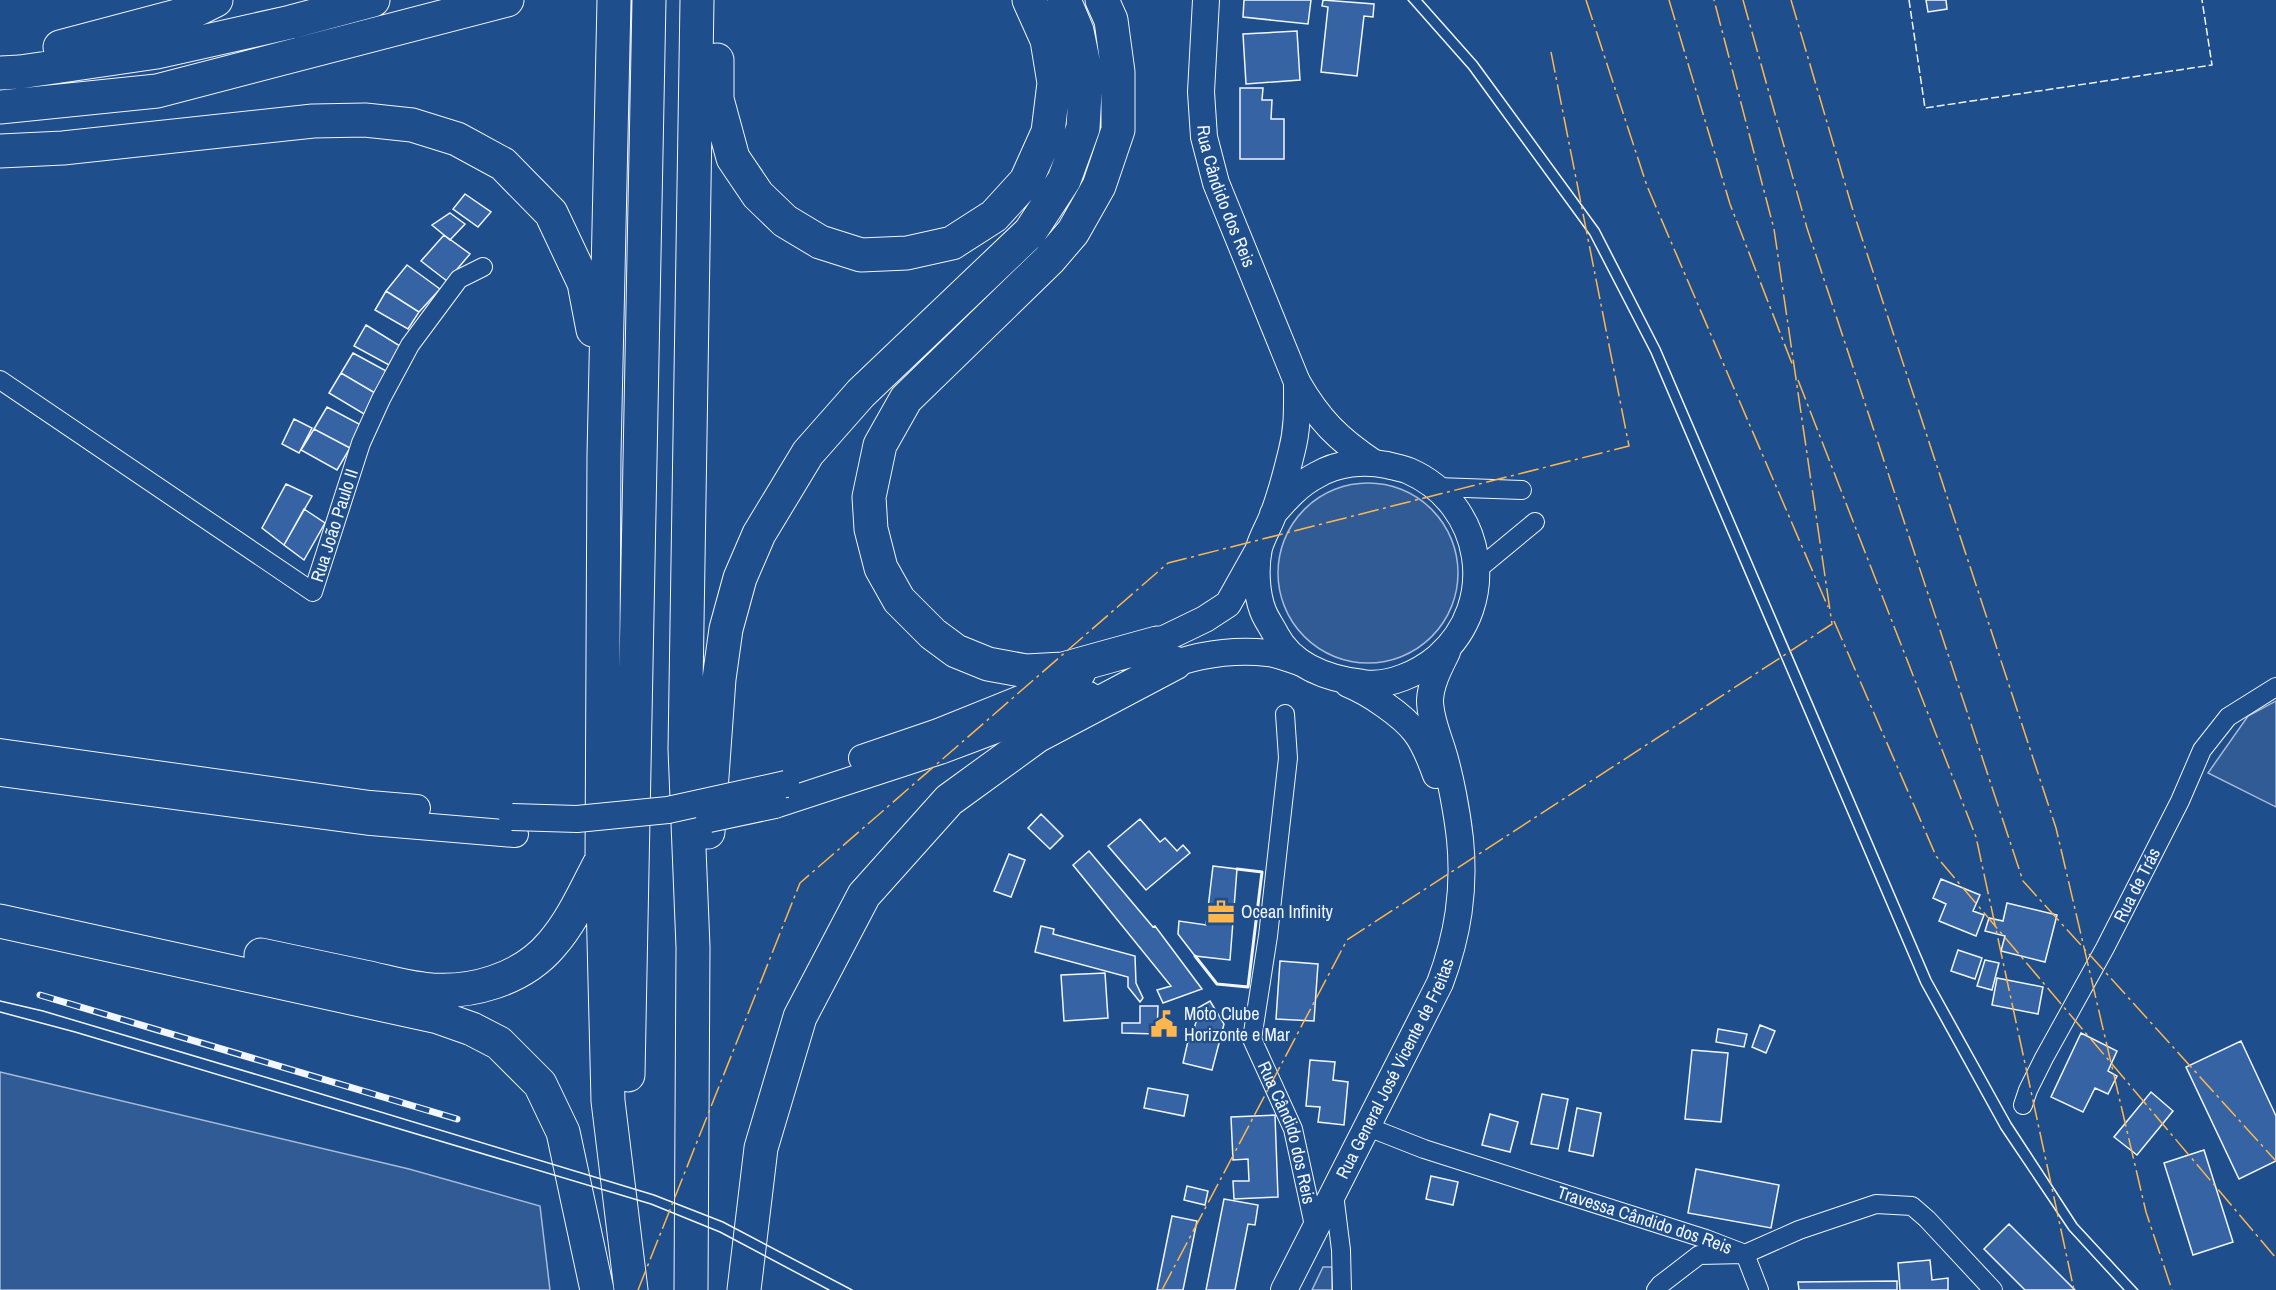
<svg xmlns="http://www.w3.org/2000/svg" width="2276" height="1290" font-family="'Archivo Narrow',sans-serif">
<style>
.green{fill:#305b95;stroke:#a8bbd7;stroke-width:1.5}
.building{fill:#3563a3;stroke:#f2f6ff;stroke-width:1.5}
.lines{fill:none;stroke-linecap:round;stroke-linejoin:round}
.minor-casing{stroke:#f2f6ff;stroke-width:20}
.secondary-casing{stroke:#f2f6ff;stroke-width:28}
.motorway-casing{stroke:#f2f6ff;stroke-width:35}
.minor{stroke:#1f4e8c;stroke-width:18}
.secondary{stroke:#1f4e8c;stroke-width:26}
.motorway{stroke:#1f4e8c;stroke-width:33}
.tram{stroke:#f2f6ff;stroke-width:1.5}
.rail-casing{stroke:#f2f6ff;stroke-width:7}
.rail{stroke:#1f4e8c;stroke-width:4.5;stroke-dasharray:14;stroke-linecap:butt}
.secondary-bridge-casing{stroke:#f2f6ff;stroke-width:28;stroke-linecap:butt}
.secondary-bridge{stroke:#1f4e8c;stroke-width:26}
.fence{stroke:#f2f6ff;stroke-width:1.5;stroke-dasharray:8 3;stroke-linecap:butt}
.wall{stroke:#f2f6ff;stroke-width:3}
.power{stroke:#ffb74d;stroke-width:1.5;stroke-dasharray:21 4.5 3 4.5;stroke-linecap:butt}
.labels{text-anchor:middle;stroke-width:4.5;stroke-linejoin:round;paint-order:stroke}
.street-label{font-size:18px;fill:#f2f6ff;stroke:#1f4e8c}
.poi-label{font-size:18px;fill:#f2f6ff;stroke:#1f4e8c;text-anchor:start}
</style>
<rect width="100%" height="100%" fill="#1f4e8c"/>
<path class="green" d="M1278 573a90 90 0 1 1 180 0a90 90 0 1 1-180 0Z
M2276,701V807L2208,773L2248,716Z
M0,1072L409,1169L540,1206L550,1290H0Z
M1323,1267H1332V1290H1312Z"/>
<path class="building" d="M1244,0H1311L1308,24L1243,17Z
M1323,0L1374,4L1373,17L1364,16L1357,76L1321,72L1328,7L1322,6Z
M1926,0H1946L1947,9L1928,12Z
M1297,31L1300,80L1246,84L1243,34Z
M1240,88H1263L1262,100H1272L1271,119H1284V159H1240Z
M465,194L491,212L478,227L453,209Z
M450,213L465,224L450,240L432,225Z
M444,235L470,254L447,281L421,261Z
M407,265L440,289L419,312L386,291Z
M386,291L419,312L408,329L375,310Z
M366,325L400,346L389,365L354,346Z
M353,353L388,372L375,393L341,373Z
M341,373L375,393L364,414L329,393Z
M327,407L361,425L350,448L314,429Z
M294,419L312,428L299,453L282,444Z
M314,429L350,448L337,470L301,450Z
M286,484L312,496L284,545L262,528Z
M304,509L325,523L304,560L284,545Z
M1041,814L1063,836L1050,849L1028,828Z
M1140,819L1160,842L1165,838L1177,851L1183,845L1190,853L1146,890L1108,846Z
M1089,851L1153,927L1155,926L1202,989L1163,1003L1157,990L1171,986L1073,865Z
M1009,854L1025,860L1011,897L994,891Z
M1213,866L1237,869L1230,960L1195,956L1178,934L1179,921L1206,925Z
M1941,879L1980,895L1973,911L1984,915L1976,936L1939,921L1946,904L1933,898Z
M2007,903L2057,915L2045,962L2001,951L2005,936L1985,931L1989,918L2003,921Z
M1041,926L1054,929L1053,934L1135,956L1136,983L1143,998L1140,1002L1128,987V977L1035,952Z
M1958,950L1982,958L1975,979L1951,971Z
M1985,960L1999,963L1992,990L1977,986Z
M1280,961L1318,964L1314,1021L1276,1019Z
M1105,973L1108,1018L1064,1021L1061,975Z
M1997,978L2043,987L2038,1014L1992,1005Z
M1210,1001L1224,1024L1212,1070L1183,1063L1190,1032L1193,1033L1197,1018L1202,1019L1196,1009Z
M1140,1006H1158L1157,1034L1122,1033V1023H1140Z
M1760,1025L1775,1031L1766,1053L1752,1047Z
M1718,1029L1747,1034L1744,1047L1716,1042Z
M2081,1033L2117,1051L2108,1071L2117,1076L2108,1094L2095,1088L2083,1112L2051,1097Z
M2241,1041L2276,1116V1161L2239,1179L2186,1067Z
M1692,1050L1728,1053L1721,1122L1685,1119Z
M1310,1060L1335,1062L1333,1080L1348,1082L1344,1125L1318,1122L1320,1107L1306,1106Z
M1148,1088L1188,1095L1184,1116L1144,1108Z
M2151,1092L2173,1111L2137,1155L2114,1137Z
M1542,1094L1568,1099L1558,1149L1531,1144Z
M1577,1108L1601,1113L1593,1156L1569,1151Z
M1490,1114L1518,1122L1510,1152L1482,1145Z
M1275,1115L1278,1197L1234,1199L1233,1181H1249L1248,1159L1233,1160L1231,1117Z
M2204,1150L2233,1242L2193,1255L2164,1163Z
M1696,1169L1779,1185L1771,1228L1688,1213Z
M1431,1176L1458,1182L1453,1205L1426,1199Z
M1187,1186L1208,1191L1205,1205L1184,1200Z
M1224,1199L1258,1205L1255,1225L1248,1224L1235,1290H1206Z
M1172,1216L1197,1221L1183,1290H1157Z
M2009,1224L2075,1290H2025L1984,1249Z
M1930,1260L1932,1280L1948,1278V1290H1900L1898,1263Z
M1897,1281V1290H1799L1798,1282Z"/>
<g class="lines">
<defs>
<g id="minor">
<path id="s1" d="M0,380L313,592L361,443L381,399L410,345L459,279L483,267"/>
<path d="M1437,487L1522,490"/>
<path d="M1477,570L1535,522"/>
<path id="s2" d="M1285,714L1288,758L1268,936L1252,1039L1293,1129L1315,1230"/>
<path id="s3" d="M2023,1105L2028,1090L2044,1058L2105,948L2180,801L2202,750L2228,717L2276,687"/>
<path id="s4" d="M1368,1127L1424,1149L1706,1239L1745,1254L1799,1230L1876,1204L1912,1206L1927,1219L1993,1290"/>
<path d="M1334,1194L1341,1250L1342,1290"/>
<path d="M1656,1290L1660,1285L1699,1255L1745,1254L1759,1290"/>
</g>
<g id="secondary">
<path id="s5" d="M1206,0L1201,92L1204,137L1216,183L1297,382C1319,420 1338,439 1374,463"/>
<path d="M1273,514C1286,499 1299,484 1317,475C1337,463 1364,460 1387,465C1394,467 1402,468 1409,471C1484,504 1500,603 1438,657C1419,673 1389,687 1363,683C1330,679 1293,667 1276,635C1272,627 1266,619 1263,611C1256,593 1255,567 1259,548C1262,537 1269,526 1273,515C1281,494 1287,471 1292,450C1298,427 1297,405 1297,382"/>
<path d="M1141,650L1205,619L1228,604L1256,554"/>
<path d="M1157,670C1191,656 1230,649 1268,653C1278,654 1289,659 1299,662"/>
<path d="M1348,684C1368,692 1403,715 1416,733C1425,745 1431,761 1436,775"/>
<path d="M0,752L370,804L417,808"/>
<path d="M862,758L938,732L1082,674"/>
<path d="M0,773L371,822L515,834"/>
<path d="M775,805L940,751L1089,695"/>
<path id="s6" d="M1284,1290L1440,983C1458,935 1465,890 1460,839C1457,812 1450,774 1442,749C1437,733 1430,717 1430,700C1431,683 1439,668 1447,652"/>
</g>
<path id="motorway" d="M614,0L604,455L602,859L608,1101L631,1290
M1102,0L1111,20L1118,72V130L1099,186L1073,232L1049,260L906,399L880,445L869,497L871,529L881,568L899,600L933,634L956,651L988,664L1026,671L1063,669L1157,643
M60,47L192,12L216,0
M717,60V99L733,158L758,195L785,221L820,242L861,255L907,253L952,243L994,216L1026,181L1048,132L1054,83L1047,40L1029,0
M0,73L20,72L157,52L291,22L373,0
M0,107L157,91L507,0
M0,151L63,148L313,121L365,120L412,125L457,139L503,164L551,213L584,283L593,330
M708,832L719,679L726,629L740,578L759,534L808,453L861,393L1030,232L1064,180L1083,128L1086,75L1077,31L1064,0
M0,921L438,1017L472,1029L499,1043L540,1084L563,1132L597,1290
M261,955C294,962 327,969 360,976C381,980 402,987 423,989C469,995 522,980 552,944C573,920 586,889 601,861
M628,1075L649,0
M691,1290L693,947L685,749L697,0
M744,1290L761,1148L800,1017L864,895L949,800L1037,736L1175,663"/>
</defs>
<use href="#minor" class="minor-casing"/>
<use href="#secondary" class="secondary-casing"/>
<use href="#motorway" class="motorway-casing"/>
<use href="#minor" class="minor"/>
<use href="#secondary" class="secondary"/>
<use href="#motorway" class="motorway"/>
<path class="tram" d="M1408,0L1469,69L1590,235L1651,353L1921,984L2001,1129L2069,1230L2124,1290
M1422,0L1477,62L1599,229L1660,348L1931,979L2011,1123L2077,1224L2138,1290
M0,1001L43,1011L285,1083L654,1195L723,1222L852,1290
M0,1012L75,1032L651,1204L720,1232L829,1290"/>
<defs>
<path id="rail" d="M40,995L457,1119"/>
</defs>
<use href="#rail" class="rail-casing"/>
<use href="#rail" class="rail"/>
<defs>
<path id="secondary-bridge" d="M512,817L577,819L668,810L786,784
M709,819L775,805"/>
</defs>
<use href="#secondary-bridge" class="secondary-bridge-casing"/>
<use href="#secondary-bridge" class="secondary-bridge"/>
<path class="fence" d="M1909,0L1925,108L2212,65L2202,0"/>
<path class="wall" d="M1195,956L1217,984L1248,987L1262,872L1237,869"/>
<path class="power" d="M1586,0L1647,186L1828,607
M1669,0L1730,204L1793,366
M1743,0L1807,228L2023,881L2276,1161
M1791,0L1854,214L2056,828L2146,1212L2172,1290
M1798,380L1976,837L2074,1290
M1834,621L1936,856L2276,1258
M638,1290L800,883L1168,563L1629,446L1551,52
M1162,1290L1347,940L1832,624L1774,229L1714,0"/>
</g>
<defs>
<symbol id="office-bare" viewBox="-9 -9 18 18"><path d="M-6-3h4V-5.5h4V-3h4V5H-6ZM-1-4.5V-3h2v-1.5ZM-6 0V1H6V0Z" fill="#ffb74d" stroke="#1f4e8c" stroke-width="2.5" paint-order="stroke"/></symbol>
<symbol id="civic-bare" viewBox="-9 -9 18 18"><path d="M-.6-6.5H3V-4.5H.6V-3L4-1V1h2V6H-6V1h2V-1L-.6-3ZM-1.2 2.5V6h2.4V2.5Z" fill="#ffb74d" stroke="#1f4e8c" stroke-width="2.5" paint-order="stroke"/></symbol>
</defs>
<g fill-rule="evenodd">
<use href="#office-bare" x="1202" y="893" width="38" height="38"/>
<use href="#civic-bare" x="1145" y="1005" width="38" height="38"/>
</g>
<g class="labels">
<g class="street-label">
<text dy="6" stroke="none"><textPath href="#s5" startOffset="200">Rua Cândido dos Reis</textPath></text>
<text dy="6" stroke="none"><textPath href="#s1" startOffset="448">Rua João Paulo II</textPath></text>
<text dy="6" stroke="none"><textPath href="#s3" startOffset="248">Rua de Trás</textPath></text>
<text dy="6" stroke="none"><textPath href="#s6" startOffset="248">Rua General José Vicente de Freitas</textPath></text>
<text dy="6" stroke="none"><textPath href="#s2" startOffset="428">Rua Cândido dos Reis</textPath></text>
<text dy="6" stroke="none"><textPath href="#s4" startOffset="292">Travessa Cândido dos Reis</textPath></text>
</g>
<g class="poi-label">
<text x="1241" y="918">Ocean Infinity</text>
<text x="1184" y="1020">Moto Clube<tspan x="1184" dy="21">Horizonte e Mar</tspan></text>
</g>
</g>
</svg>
